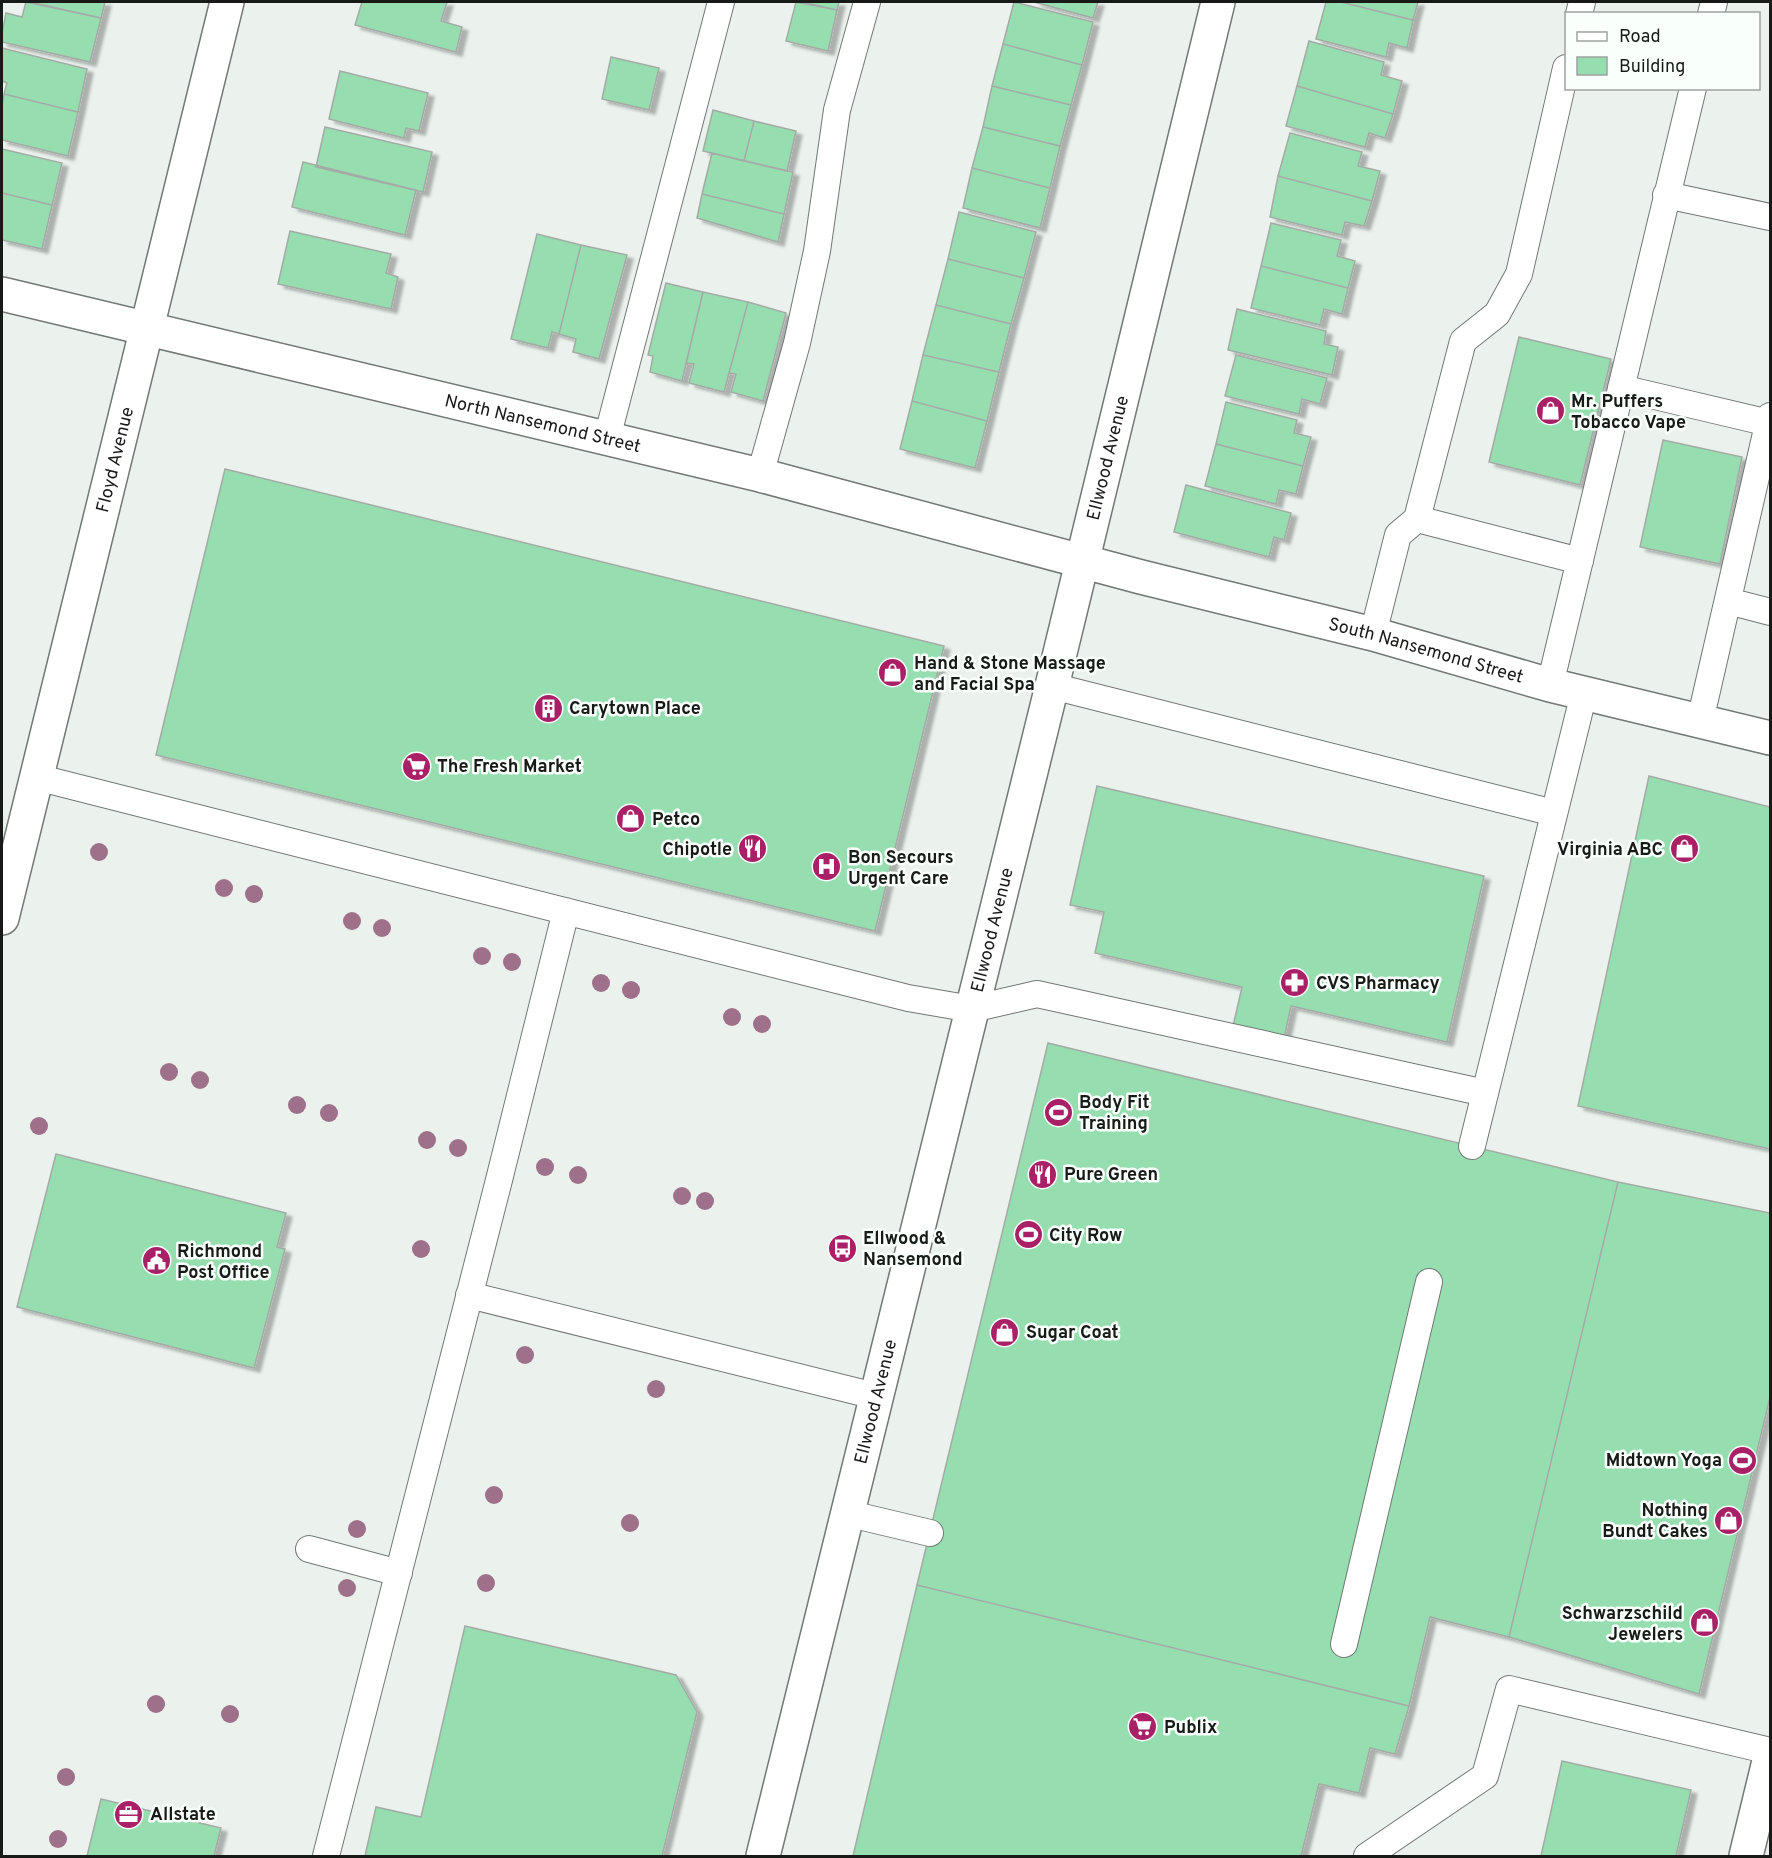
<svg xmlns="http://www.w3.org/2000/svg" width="1772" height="1858" font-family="Overpass,sans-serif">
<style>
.building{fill:#96deaf;stroke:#a4aba6;stroke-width:1.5;filter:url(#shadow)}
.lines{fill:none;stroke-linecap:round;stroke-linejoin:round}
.service-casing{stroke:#727873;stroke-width:28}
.minor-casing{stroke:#727873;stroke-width:36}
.primary-casing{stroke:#727873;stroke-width:36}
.service{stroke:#fff;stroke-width:26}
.minor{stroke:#fff;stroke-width:33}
.primary{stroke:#fff;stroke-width:33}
.tree{fill:#9f7089}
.labels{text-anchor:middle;stroke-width:5;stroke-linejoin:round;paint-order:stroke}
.poi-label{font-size:18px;font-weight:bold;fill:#181a18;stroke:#f9fffb;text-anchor:start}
.street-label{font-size:18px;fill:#181a18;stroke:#f9fffb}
</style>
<defs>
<filter id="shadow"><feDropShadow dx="6" dy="4" stdDeviation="1.5" flood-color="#0004"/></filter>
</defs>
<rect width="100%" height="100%" fill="#ebf2ed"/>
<path class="building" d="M26,2L101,18L90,62L2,42V33L6,13L22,17Z
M30,2H105L101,18Z
M362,2H447L441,21L462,27L456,52L355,25Z
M796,2L837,10L828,51L786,41Z
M802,2H839L837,10Z
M1014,2L1093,22L1082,65L1003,44Z
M1034,2H1098L1093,18Z
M1326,2H1341L1413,20L1407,48L1389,43L1386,57L1316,39Z
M1341,2H1418L1413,20Z
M1309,41L1384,62L1381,75L1402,81L1393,114L1297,86Z
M1003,44L1082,65L1071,105L992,86Z
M2,48L87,69L78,112L4,94L7,83L2,81Z
M611,57L659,68L649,110L602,99Z
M340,71L428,93L419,131L406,128L404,138L329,119Z
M992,86L1071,105L1060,146L983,127Z
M1297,86L1393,114L1385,138L1369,133L1365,147L1286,126Z
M4,94L78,112L68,156L2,140V106Z
M713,110L754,121L744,161L703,151Z
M754,121L796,131L787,171L744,161Z
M325,127L432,152L423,192L316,167Z
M983,127L1060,146L1050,188L972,168Z
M1290,133L1362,152L1358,166L1380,171L1372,201L1278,176Z
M2,149L62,163L52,205L2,193Z
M712,153L793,172L784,214L702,194Z
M303,162L416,190L405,235L292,207Z
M972,168L1050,188L1040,228L963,208Z
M1278,176L1372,201L1364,226L1345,222L1342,235L1270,217Z
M2,193L52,205L42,249L2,240Z
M702,194L784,214L778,242L697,218Z
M959,212L1036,232L1024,278L948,259Z
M1271,223L1341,240L1337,256L1355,261L1348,288L1261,266Z
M290,231L391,254L386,273L398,277L391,309L278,284Z
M537,234L581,245L559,334L552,332L548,348L511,339Z
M581,245L627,255L599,359L573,352L576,339L559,334Z
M948,259L1024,278L1011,324L936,305Z
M1261,266L1348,288L1342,314L1324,309L1320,325L1251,308Z
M666,283L703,292L682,381L650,372L653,356L648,355Z
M703,292L748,302L724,392L689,383L694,364L686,363Z
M748,302L786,313L763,401L731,392L736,374L729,373Z
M936,305L1011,324L999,372L923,355Z
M1237,309L1326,331L1324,344L1338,347L1332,375L1228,350Z
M1519,337L1611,359L1580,485L1489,462Z
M923,355L999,372L987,421L912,401Z
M1236,355L1327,378L1320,404L1302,399L1299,414L1225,396Z
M912,401L987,421L975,468L900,449Z
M1226,402L1297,420L1294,433L1311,437L1303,466L1216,444Z
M1663,440L1742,457L1720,564L1640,547Z
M1216,444L1303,466L1296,494L1279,490L1276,504L1205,486Z
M225,469L944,646L875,931L156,755Z
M1186,485L1291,513L1284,540L1274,537L1269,557L1174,532Z
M1649,776L1770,807V1149L1578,1106Z
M1097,786L1484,876L1447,1042L1291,1006L1284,1038L1233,1026L1242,987L1095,953L1104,912L1070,905Z
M1048,1043L1618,1182L1509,1637L1430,1617L1409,1706L917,1585Z
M56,1154L286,1213L277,1247L285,1249L254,1368L17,1307Z
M1618,1182L1770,1213V1397L1699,1694L1509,1637Z
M917,1585L1409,1706L1395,1754L1370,1748L1359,1793L1319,1784L1301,1856H853Z
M465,1626L676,1675L697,1712L662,1856H365L376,1807L421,1817Z
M1562,1761L1691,1790L1676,1856H1541Z
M101,1799L221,1828L214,1856H87Z"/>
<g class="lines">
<defs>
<path id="service" d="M1579,14L1582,2
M1711,14L1714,2
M1666,195L1770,217
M1621,388L1769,423
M607,438L721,2
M760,475L797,343L817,251L837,110L867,2
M1417,519L1463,341L1497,314L1519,274L1566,68
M1728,601L1770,612
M1373,634L1398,535L1417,519L1580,561
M1550,685L1693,88
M1052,686L1554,813
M1700,721L1770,416
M36,777L908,998L972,1009L1037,994L1485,1093
M1472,1146L1584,693
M469,1295L875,1396
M846,1513L930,1533
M309,1549L399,1573
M1344,1644L1429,1282
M326,1856L499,1180L566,911
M1367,1856L1485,1776L1509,1689L1770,1751"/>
<g id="minor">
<path id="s1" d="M2,294L760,475L1141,577L1373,634L1550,685L1770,738"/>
<path id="s2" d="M2,918L227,2"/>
</g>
<g id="primary">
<path id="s3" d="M763,1856L1052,686L1218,2"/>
<path d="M1746,1856L1770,1757"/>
</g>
</defs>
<use href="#service" class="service-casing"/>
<use href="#minor" class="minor-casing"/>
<use href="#primary" class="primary-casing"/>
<use href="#service" class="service"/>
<use href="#minor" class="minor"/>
<use href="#primary" class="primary"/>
</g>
<g class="tree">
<circle cx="99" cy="852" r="9"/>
<circle cx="224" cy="888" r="9"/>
<circle cx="254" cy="894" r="9"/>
<circle cx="352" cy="921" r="9"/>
<circle cx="382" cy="928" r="9"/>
<circle cx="482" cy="956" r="9"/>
<circle cx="512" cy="962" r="9"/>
<circle cx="601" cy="983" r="9"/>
<circle cx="631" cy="990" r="9"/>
<circle cx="732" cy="1017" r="9"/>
<circle cx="762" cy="1024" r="9"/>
<circle cx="169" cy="1072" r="9"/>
<circle cx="200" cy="1080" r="9"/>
<circle cx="297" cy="1105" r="9"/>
<circle cx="329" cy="1113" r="9"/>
<circle cx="39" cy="1126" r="9"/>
<circle cx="427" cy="1140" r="9"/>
<circle cx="458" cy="1148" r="9"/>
<circle cx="545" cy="1167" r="9"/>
<circle cx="578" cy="1175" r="9"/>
<circle cx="682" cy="1196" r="9"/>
<circle cx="705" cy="1201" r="9"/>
<circle cx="421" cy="1249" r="9"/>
<circle cx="525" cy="1355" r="9"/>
<circle cx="656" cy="1389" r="9"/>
<circle cx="494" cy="1495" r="9"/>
<circle cx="630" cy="1523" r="9"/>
<circle cx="357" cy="1529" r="9"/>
<circle cx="486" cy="1583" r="9"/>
<circle cx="347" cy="1588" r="9"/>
<circle cx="156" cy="1704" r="9"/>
<circle cx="230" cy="1714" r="9"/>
<circle cx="66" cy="1777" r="9"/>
<circle cx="58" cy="1839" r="9"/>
</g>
<defs>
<symbol id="shop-disc" viewBox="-11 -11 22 22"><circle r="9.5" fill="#a92066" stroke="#f9fffb"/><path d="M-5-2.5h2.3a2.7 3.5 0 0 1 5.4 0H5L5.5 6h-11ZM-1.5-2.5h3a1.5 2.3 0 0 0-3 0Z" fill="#fff"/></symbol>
<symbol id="building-disc" viewBox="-11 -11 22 22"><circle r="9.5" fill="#a92066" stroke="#f9fffb"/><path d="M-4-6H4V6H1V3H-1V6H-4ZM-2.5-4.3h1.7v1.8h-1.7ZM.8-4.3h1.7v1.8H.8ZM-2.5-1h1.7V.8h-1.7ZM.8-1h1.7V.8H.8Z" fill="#fff"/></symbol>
<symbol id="supermarket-disc" viewBox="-11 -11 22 22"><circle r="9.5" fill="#a92066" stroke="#f9fffb"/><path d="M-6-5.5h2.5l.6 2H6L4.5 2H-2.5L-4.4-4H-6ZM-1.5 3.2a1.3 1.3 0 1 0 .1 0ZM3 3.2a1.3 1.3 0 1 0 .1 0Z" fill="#fff"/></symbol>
<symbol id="restaurant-disc" viewBox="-11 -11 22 22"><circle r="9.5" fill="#a92066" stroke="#f9fffb"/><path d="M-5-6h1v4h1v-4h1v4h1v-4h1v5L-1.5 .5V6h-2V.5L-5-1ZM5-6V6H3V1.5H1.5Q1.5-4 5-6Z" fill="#fff"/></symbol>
<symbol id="hospital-disc" viewBox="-11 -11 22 22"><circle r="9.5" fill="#a92066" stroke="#f9fffb"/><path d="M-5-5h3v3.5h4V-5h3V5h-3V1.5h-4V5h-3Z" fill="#fff"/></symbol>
<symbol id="pharmacy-disc" viewBox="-11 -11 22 22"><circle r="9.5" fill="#a92066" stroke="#f9fffb"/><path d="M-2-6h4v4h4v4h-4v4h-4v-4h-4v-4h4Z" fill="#fff"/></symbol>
<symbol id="stadium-disc" viewBox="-11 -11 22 22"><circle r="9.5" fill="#a92066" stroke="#f9fffb"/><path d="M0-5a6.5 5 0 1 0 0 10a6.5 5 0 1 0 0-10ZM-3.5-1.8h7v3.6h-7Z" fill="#fff"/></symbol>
<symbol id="bus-disc" viewBox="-11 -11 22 22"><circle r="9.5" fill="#a92066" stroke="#f9fffb"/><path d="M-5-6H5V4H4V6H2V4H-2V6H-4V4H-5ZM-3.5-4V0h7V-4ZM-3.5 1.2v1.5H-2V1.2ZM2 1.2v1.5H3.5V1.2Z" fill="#fff"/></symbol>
<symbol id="civic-disc" viewBox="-11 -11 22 22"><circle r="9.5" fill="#a92066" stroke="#f9fffb"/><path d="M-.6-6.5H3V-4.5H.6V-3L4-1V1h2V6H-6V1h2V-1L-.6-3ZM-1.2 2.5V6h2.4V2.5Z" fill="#fff"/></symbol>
<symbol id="office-disc" viewBox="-11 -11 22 22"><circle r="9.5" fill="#a92066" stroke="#f9fffb"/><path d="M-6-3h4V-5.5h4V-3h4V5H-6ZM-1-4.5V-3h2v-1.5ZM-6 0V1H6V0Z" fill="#fff"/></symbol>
</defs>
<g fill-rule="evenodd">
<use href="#shop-disc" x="1534" y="394" width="33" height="33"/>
<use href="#shop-disc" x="876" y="656" width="33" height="33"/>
<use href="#building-disc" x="532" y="692" width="33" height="33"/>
<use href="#supermarket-disc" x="400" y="750" width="33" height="33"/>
<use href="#shop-disc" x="614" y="802" width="33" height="33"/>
<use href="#restaurant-disc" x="736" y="832" width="33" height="33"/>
<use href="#shop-disc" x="1668" y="832" width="33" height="33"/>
<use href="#hospital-disc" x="810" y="850" width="33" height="33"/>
<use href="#pharmacy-disc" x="1278" y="966" width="33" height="33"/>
<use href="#stadium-disc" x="1042" y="1096" width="33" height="33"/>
<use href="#restaurant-disc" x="1026" y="1158" width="33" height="33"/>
<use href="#stadium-disc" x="1012" y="1218" width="33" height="33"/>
<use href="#bus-disc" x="826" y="1232" width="33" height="33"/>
<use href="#civic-disc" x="140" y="1244" width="33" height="33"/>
<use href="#shop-disc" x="988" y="1316" width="33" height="33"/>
<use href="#stadium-disc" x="1726" y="1444" width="33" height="33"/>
<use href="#shop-disc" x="1712" y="1504" width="33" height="33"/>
<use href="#shop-disc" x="1688" y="1606" width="33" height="33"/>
<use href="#supermarket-disc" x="1126" y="1710" width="33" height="33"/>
<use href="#office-disc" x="112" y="1798" width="33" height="33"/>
</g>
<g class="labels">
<g class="poi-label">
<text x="1571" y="407">Mr. Puffers<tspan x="1571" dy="21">Tobacco Vape</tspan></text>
<text x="914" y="669">Hand &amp; Stone Massage<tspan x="914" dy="21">and Facial Spa</tspan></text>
<text x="569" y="714">Carytown Place</text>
<text x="437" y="772">The Fresh Market</text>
<text x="652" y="825">Petco</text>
<text x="732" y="855" text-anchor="end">Chipotle</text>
<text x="1663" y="855" text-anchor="end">Virginia ABC</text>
<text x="848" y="863">Bon Secours<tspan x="848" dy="21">Urgent Care</tspan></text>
<text x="1316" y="989">CVS Pharmacy</text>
<text x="1079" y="1108">Body Fit<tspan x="1079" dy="21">Training</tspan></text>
<text x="1064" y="1180">Pure Green</text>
<text x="1049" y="1241">City Row</text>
<text x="863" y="1244">Ellwood &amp;<tspan x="863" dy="21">Nansemond</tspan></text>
<text x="177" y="1257">Richmond<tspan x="177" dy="21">Post Office</tspan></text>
<text x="1026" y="1338">Sugar Coat</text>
<text x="1722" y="1466" text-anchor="end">Midtown Yoga</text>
<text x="1708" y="1516" text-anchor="end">Nothing<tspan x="1708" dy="21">Bundt Cakes</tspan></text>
<text x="1683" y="1619" text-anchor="end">Schwarzschild<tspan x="1683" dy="21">Jewelers</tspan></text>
<text x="1164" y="1733">Publix</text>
<text x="150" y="1820">Allstate</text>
</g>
<g class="street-label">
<text dy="6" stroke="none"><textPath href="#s1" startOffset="556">North Nansemond Street</textPath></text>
<text dy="6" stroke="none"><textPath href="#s3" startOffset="1440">Ellwood Avenue</textPath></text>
<text dy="6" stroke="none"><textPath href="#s2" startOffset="472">Floyd Avenue</textPath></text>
<text dy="6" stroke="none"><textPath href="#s1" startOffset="1468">South Nansemond Street</textPath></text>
<text dy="6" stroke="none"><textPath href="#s3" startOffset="954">Ellwood Avenue</textPath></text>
<text dy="6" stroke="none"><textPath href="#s3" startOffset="468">Ellwood Avenue</textPath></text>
</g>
</g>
<rect width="1772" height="1858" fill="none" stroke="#181a18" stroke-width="6"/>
<rect x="1565" y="12" width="195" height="78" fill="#f9fffb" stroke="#9fa3a0" stroke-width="1.5"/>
<rect x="1577" y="32" width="30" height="9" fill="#ffffff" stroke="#9fa3a0" stroke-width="1.5"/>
<text x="1619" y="42" font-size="18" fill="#181a18">Road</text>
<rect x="1577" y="57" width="30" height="18" fill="#96deaf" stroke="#9fa3a0" stroke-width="1.5"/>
<text x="1619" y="72" font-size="18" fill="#181a18">Building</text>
</svg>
